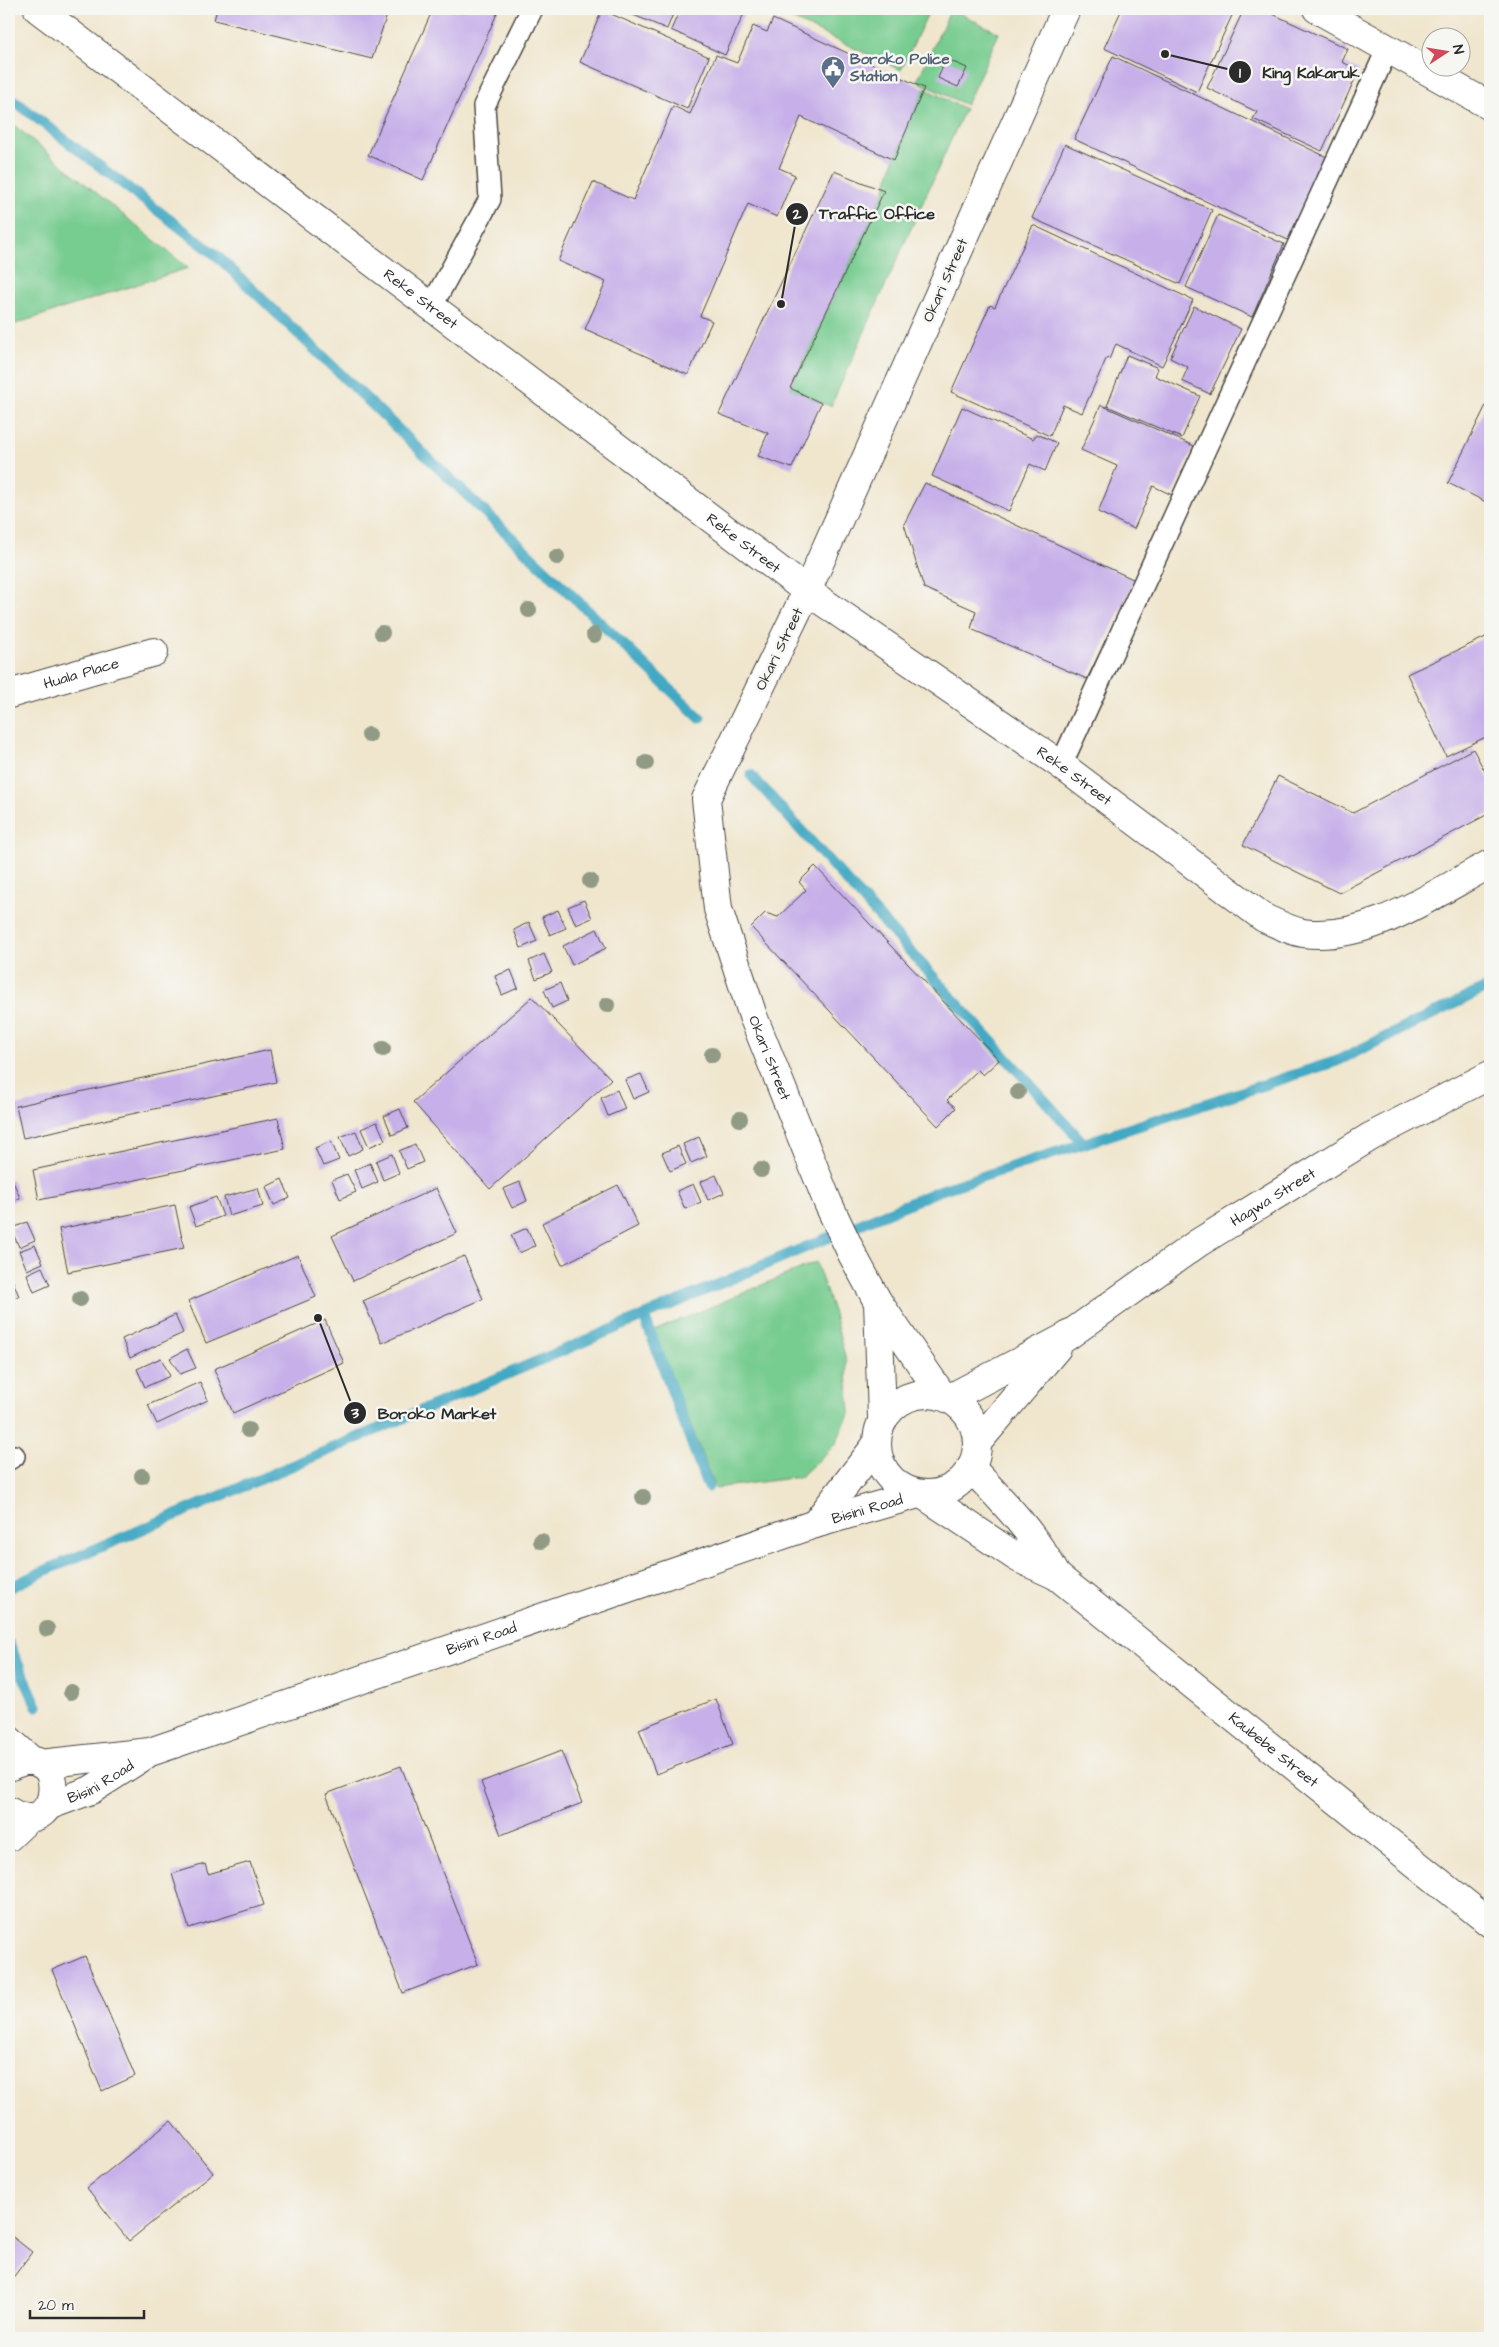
<svg xmlns="http://www.w3.org/2000/svg" width="1499" height="2347" font-family="'Architects Daughter',sans-serif">
<style>
.green{fill:#77cc90;stroke:#517c5e}
.lines{fill:none;stroke-linecap:round;stroke-linejoin:round}
.stream{stroke:#43a8c3;stroke-width:11}
.building{fill:#c7b0e9}
.lane-casing{stroke:#494743;stroke-width:24}
.street-casing{stroke:#494743;stroke-width:30}
.secondary-casing{stroke:#494743;stroke-width:30}
.lane{stroke:#fff;stroke-width:21}
.street{stroke:#fff;stroke-width:28}
.secondary{stroke:#fff;stroke-width:28}
.tree{fill:#909a85}
.labels{text-anchor:middle;stroke-width:5;stroke-linejoin:round;paint-order:stroke}
.service-label{font-size:15px;font-weight:bold;fill:#4e5e75;stroke:#f6f6f2;text-anchor:start}
.street-label{font-size:15px;fill:#2b2b2b;stroke:#f6f6f2}
.leader{fill:none;stroke:#2b2b2b;stroke-width:2}
.callout-dot{fill:#2b2b2b;stroke:#f6f6f2;stroke-width:2}
.mark-label{font-size:15px;text-anchor:middle;font-weight:bold;fill:#fff}
.callout-label{font-size:16px;text-anchor:middle;font-weight:bold;fill:#2b2b2b;stroke:#f6f6f2;stroke-width:5;stroke-linejoin:round;paint-order:stroke}
</style>
<rect width="100%" height="100%" fill="#f6f6f2"/>
<filter id="ink" filterUnits="userSpaceOnUse"><feTurbulence type="fractalNoise" baseFrequency=".02" numOctaves="2"/><feDisplacementMap in="SourceGraphic" scale="10" xChannelSelector="R" yChannelSelector="G"/><feConvolveMatrix kernelMatrix="1 2 1 2 8 2 1 2 1" color-interpolation-filters="sRGB"/></filter>
<filter id="wash" filterUnits="userSpaceOnUse"><feTurbulence type="fractalNoise" baseFrequency=".0096" numOctaves="4" result="noise"/><feDisplacementMap in="SourceGraphic" scale="20" xChannelSelector="R" yChannelSelector="G"/><feGaussianBlur stdDeviation="1.12" result="paint"/><feColorMatrix in="noise" values="0 0 0 0 0 0 0 0 0 0 0 0 0 0 0 0 0 1.4 0 .05"/><feComposite in="paint" operator="in"/></filter>
<g filter="url(#wash)">
<rect width="100%" height="100%" fill="#f0e6ce"/>
<path class="green" d="M783,9H930L901,70L781,14Z
M951,9L999,33L966,105L917,81Z
M924,88L965,109L831,406L821,403L790,388L884,191L894,160Z
M9,121L188,268L9,326Z
M816,1262L833,1311L846,1360L850,1412L835,1445L800,1477L715,1488L654,1331Z"/>
<g class="lines">
<path class="stream" d="M9,97L216,255L700,718
M751,775L1084,1144
M644,1316L708,1487
M9,1588L44,1571L938,1191L1337,1061L1490,986
M9,1644L37,1706"/>
</g>
<g id="blocks">
<path class="building" d="M217,9H389L372,59L214,20Z
M433,9H499L423,180L368,155Z
M619,9H675L667,29Z
M680,9H746L725,55L671,30Z
M1122,9H1235L1197,92L1104,48Z
M1244,9H1262L1348,49L1342,62L1359,70L1322,151L1253,119L1257,112L1207,88Z
M602,10L709,57L687,109L580,62Z
M773,19L924,88L894,160L801,117L779,168L795,175L777,217L748,204L700,316L712,321L688,375L585,329L606,282L558,261L593,182L633,200L673,106L690,114L716,55L737,63L753,26L767,32Z
M1113,56L1329,158L1290,241L1074,139Z
M946,59L967,68L958,87L938,78Z
M1065,144L1212,210L1180,284L1032,218Z
M834,171L884,191L790,388L821,403L792,468L758,456L768,433L719,414Z
M1218,215L1284,244L1252,317L1186,287Z
M1033,225L1193,300L1162,366L1116,344L1109,359L1107,357L1082,413L1063,405L1050,436L951,392L990,305L995,307Z
M1194,306L1241,329L1210,394L1182,381L1188,367L1170,358Z
M1127,355L1158,368L1155,376L1200,396L1182,438L1107,406Z
M1490,397V504L1448,483Z
M1101,405L1194,446L1172,495L1153,486L1134,529L1098,512L1117,466L1081,450Z
M962,407L1033,439L1037,434L1057,443L1045,471L1030,464L1009,511L932,476Z
M925,483L1135,580L1087,679L971,629L976,611L924,588L904,524Z
M1490,635V735L1446,756L1407,674Z
M1473,749L1490,781V813L1339,893L1243,845L1278,776L1353,813Z
M815,866L999,1060L983,1075L978,1070L947,1100L956,1108L938,1126L751,927L765,913L778,917L806,890L799,882Z
M584,900L592,918L576,925L568,907Z
M558,910L566,928L550,935L542,917Z
M529,922L537,941L521,948L514,930Z
M597,929L606,948L572,965L563,946Z
M544,954L552,972L536,979L529,961Z
M511,970L518,988L502,995L495,976Z
M560,983L567,1001L552,1008L544,990Z
M532,997L611,1079L490,1189L413,1102Z
M270,1050L276,1082L23,1138L16,1106Z
M641,1074L649,1092L633,1099L625,1080Z
M617,1090L625,1109L608,1116L601,1098Z
M400,1109L408,1128L392,1135L384,1116Z
M278,1118L285,1149L39,1200L33,1170Z
M377,1122L385,1140L369,1147L361,1129Z
M356,1131L363,1149L348,1156L340,1137Z
M699,1137L707,1156L691,1163L683,1144Z
M331,1141L339,1160L323,1166L315,1148Z
M415,1144L423,1162L407,1169L399,1151Z
M678,1146L686,1164L670,1171L662,1153Z
M392,1154L399,1173L383,1180L376,1161Z
M370,1163L378,1182L362,1189L354,1170Z
M347,1174L356,1192L340,1199L332,1180Z
M716,1175L724,1193L708,1200L700,1182Z
M12,1179L20,1198L9,1203V1181Z
M282,1179L290,1198L274,1205L266,1187Z
M520,1182L527,1201L512,1208L503,1189Z
M693,1184L701,1202L685,1209L677,1191Z
M618,1185L638,1226L562,1265L542,1223Z
M258,1188L263,1206L229,1216L224,1197Z
M436,1188L457,1233L353,1281L332,1236Z
M216,1197L223,1216L196,1226L189,1207Z
M175,1205L184,1248L68,1272L59,1229Z
M27,1222L35,1240L19,1247L11,1229Z
M527,1228L535,1246L519,1253L511,1235Z
M35,1245L43,1263L27,1270L19,1251Z
M298,1255L316,1297L206,1343L188,1301Z
M464,1256L483,1299L382,1343L363,1301Z
M42,1267L50,1285L34,1292L27,1274Z
M11,1277L19,1296L9,1300V1278Z
M175,1315L183,1333L130,1358L122,1339Z
M325,1320L344,1363L233,1413L214,1369Z
M187,1349L196,1368L180,1374L170,1358Z
M161,1358L170,1376L145,1387L137,1369Z
M200,1382L208,1400L157,1424L148,1405Z
M716,1699L733,1744L656,1774L639,1729Z
M561,1751L582,1803L501,1835L481,1782Z
M401,1766L478,1964L403,1993L326,1794Z
M250,1862L264,1905L189,1928L172,1874L205,1864L208,1874Z
M85,1956L135,2076L102,2091L52,1970Z
M171,2121L213,2173L129,2241L87,2188Z
M9,2234L32,2252L9,2283Z"/>
</g>
</g>
<g filter="url(#ink)">
<use href="#blocks" fill-opacity="0" stroke="#494743" stroke-width="1"/>
<g class="lines">
<defs>
<path id="lane" d="M431,307L490,199L484,106L532,9
M1061,765L1388,48
M9,1459L14,1456"/>
<g id="street">
<path id="s1" d="M1066,9L807,591L1061,765L1264,918C1276,923 1290,931 1303,933C1368,942 1435,893 1490,864"/>
<path d="M1317,9L1490,106"/>
<path id="s2" d="M9,694L154,652"/>
<path d="M971,1468C1004,1502 1035,1535 1057,1576"/>
<path id="s3" d="M922,1494L1018,1558L1057,1576L1490,1923"/>
<path d="M9,1740L32,1761"/>
</g>
<g id="secondary">
<path id="s4" d="M38,9L807,591L706,799L718,909L753,1016L828,1203L852,1254L878,1302L942,1395"/>
<path d="M878,1302L882,1417"/>
<circle cx="927" cy="1444" r="50"/>
<path id="s5" d="M950,1398L1066,1337L1198,1243L1370,1137L1490,1075"/>
<path d="M977,1443L1057,1348"/>
<path d="M815,1524L877,1444"/>
<path id="s6" d="M40,1764L150,1752L815,1524L918,1494"/>
<path d="M9,1767C71,1734 63,1846 9,1811"/>
<path id="s7" d="M48,1806L91,1790L144,1756"/>
<path d="M9,1837L30,1817"/>
</g>
</defs>
<use href="#lane" class="lane-casing"/>
<use href="#street" class="street-casing"/>
<use href="#secondary" class="secondary-casing"/>
<use href="#lane" class="lane"/>
<use href="#street" class="street"/>
<use href="#secondary" class="secondary"/>
</g>
<g class="tree">
<circle cx="557" cy="557" r="8"/>
<circle cx="529" cy="610" r="8"/>
<circle cx="382" cy="633" r="8"/>
<circle cx="594" cy="635" r="8"/>
<circle cx="369" cy="735" r="8"/>
<circle cx="646" cy="763" r="8"/>
<circle cx="590" cy="881" r="8"/>
<circle cx="607" cy="1005" r="8"/>
<circle cx="383" cy="1049" r="8"/>
<circle cx="712" cy="1055" r="8"/>
<circle cx="1018" cy="1092" r="8"/>
<circle cx="740" cy="1119" r="8"/>
<circle cx="761" cy="1170" r="8"/>
<circle cx="80" cy="1299" r="8"/>
<circle cx="248" cy="1430" r="8"/>
<circle cx="142" cy="1476" r="8"/>
<circle cx="643" cy="1497" r="8"/>
<circle cx="541" cy="1541" r="8"/>
<circle cx="47" cy="1629" r="8"/>
<circle cx="71" cy="1692" r="8"/>
</g>
</g>
<defs>
<symbol id="civic-pin" viewBox="-11 -11 22 30"><path d="M0 17L-7.5 6A9.5 9.5 0 1 1 7.5 6Z" fill="#5c6f8a" stroke="#f6f6f2"/><path d="M-.6-6.5H3V-4.5H.6V-3L4-1V1h2V6H-6V1h2V-1L-.6-3ZM-1.2 2.5V6h2.4V2.5Z" fill="#fff"/></symbol>
</defs>
<g fill-rule="evenodd">
<use href="#civic-pin" x="819" y="54" width="28" height="38"/>
</g>
<g class="labels">
<g class="service-label">
<text x="850" y="64">Boroko Police<tspan x="850" dy="17">Station</tspan></text>
</g>
<g class="street-label">
<text transform="translate(945 280) rotate(-66)" y="5">Okari Street</text>
<text dy="5" stroke="none"><textPath href="#s4" startOffset="480">Reke Street</textPath></text>
<text dy="5" stroke="none"><textPath href="#s4" startOffset="885">Reke Street</textPath></text>
<text transform="translate(779 649) rotate(-64)" y="5">Okari Street</text>
<text dy="5" stroke="none"><textPath href="#s2" startOffset="75">Huala Place</textPath></text>
<text dy="5" stroke="none"><textPath href="#s1" startOffset="962">Reke Street</textPath></text>
<text dy="5" stroke="none"><textPath href="#s4" startOffset="1464">Okari Street</textPath></text>
<text dy="5" stroke="none"><textPath href="#s5" startOffset="381">Hagwa Street</textPath></text>
<text dy="5" stroke="none"><textPath href="#s6" startOffset="868">Bisini Road</textPath></text>
<text dy="5" stroke="none"><textPath href="#s6" startOffset="461">Bisini Road</textPath></text>
<text dy="5" stroke="none"><textPath href="#s3" startOffset="436">Kaubebe Street</textPath></text>
<text dy="5" stroke="none"><textPath href="#s7" startOffset="58">Bisini Road</textPath></text>
</g>
</g>
<path class="leader" d="M1165 54L1240 72M781 304L797 214M318 1318L355 1413"/>
<g class="callout-dot">
<circle cx="1165" cy="54" r="5"/>
<circle cx="781" cy="304" r="5"/>
<circle cx="318" cy="1318" r="5"/>
<circle cx="1240" cy="72" r="12"/>
<circle cx="797" cy="214" r="12"/>
<circle cx="355" cy="1413" r="12"/>
</g>
<g class="mark-label">
<text x="1240" y="78">1</text>
<text x="797" y="219">2</text>
<text x="355" y="1418">3</text>
</g>
<g class="callout-label">
<text x="1311" y="78">King Kakaruk</text>
<text x="877" y="219">Traffic Office</text>
<text x="437" y="1419">Boroko Market</text>
</g>
<rect width="1499" height="2347" fill="none" stroke="#f6f6f2" stroke-width="30"/>
<g transform="translate(1446 52) rotate(78)"><circle r="24" fill="#f6f6f2" stroke="#a5a5a2"/>
<path d="M0-4L9 19L0 12L-9 19Z" fill="#d1495b"/>
<text y="-8" font-size="14" font-weight="bold" text-anchor="middle" fill="#2b2b2b">N</text>
</g>
<path d="M30 2310v8h114v-8" fill="none" stroke="#2b2b2b" stroke-width="2.5"/>
<text x="38" y="2310" font-size="15" fill="#2b2b2b" stroke="#f6f6f2" stroke-width="4" paint-order="stroke">20 m</text>
</svg>
